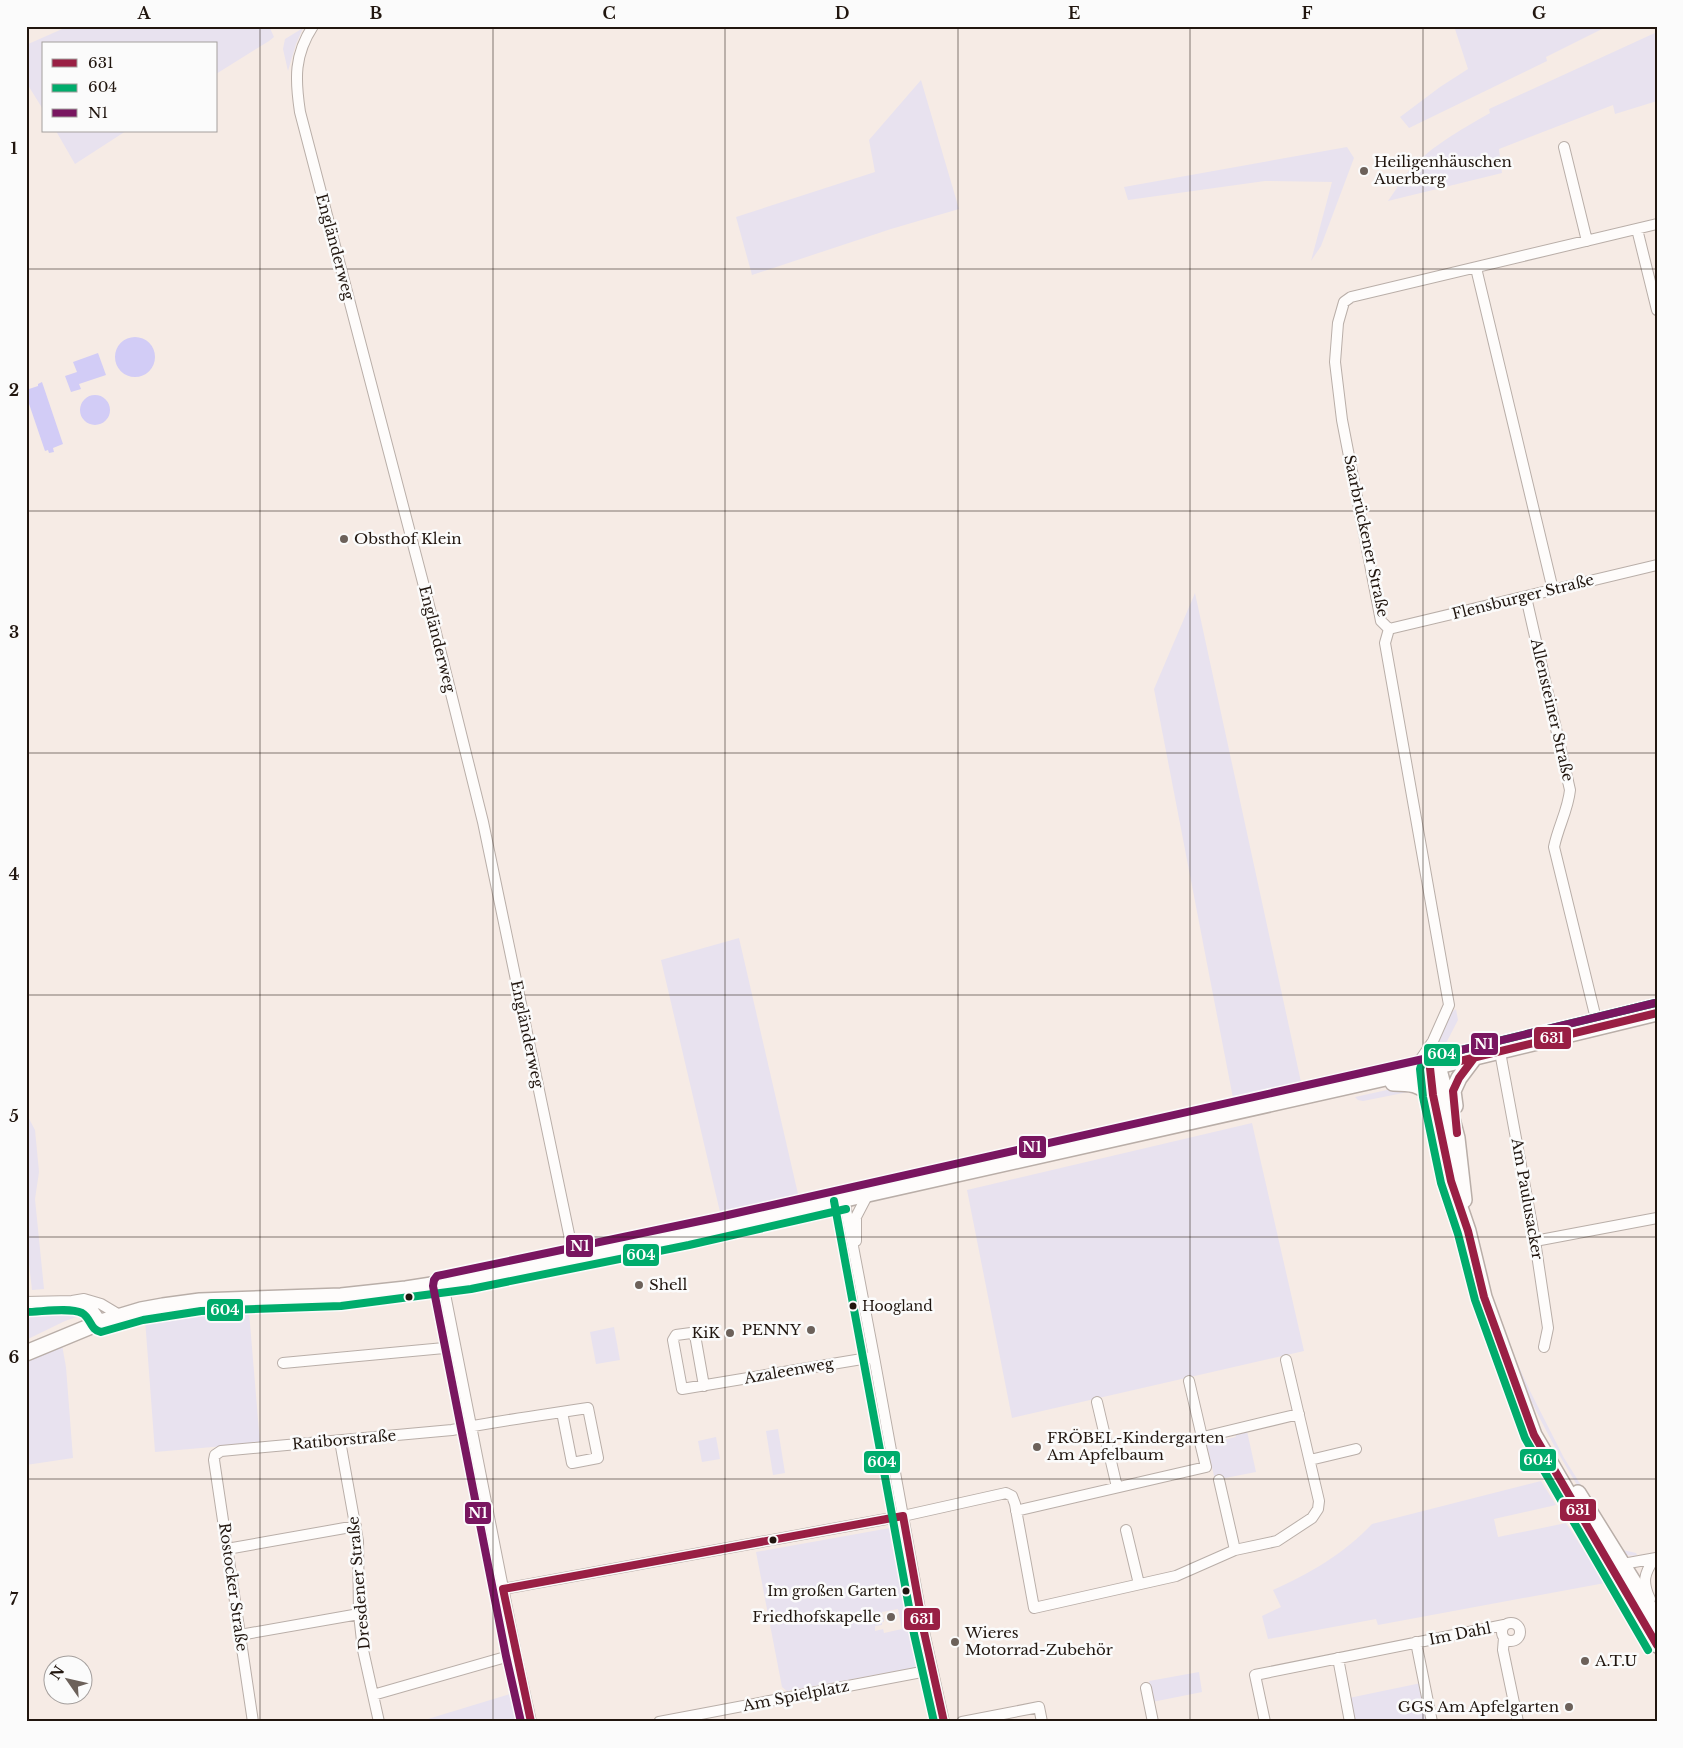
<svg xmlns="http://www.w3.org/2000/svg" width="1683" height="1748" font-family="'Libre Baskerville',serif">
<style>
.green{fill:#e8e2ef;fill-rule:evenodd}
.water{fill:#d2ccf6}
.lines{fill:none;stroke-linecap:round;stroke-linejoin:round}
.street-casing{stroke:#b9aea8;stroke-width:12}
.secondary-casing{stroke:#b9aea8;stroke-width:18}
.street{stroke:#fefcfb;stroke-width:10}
.secondary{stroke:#fefcfb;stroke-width:15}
.bus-1-casing{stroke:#fbfbfb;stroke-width:11}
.bus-2-casing{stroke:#fbfbfb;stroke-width:11}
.bus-3-casing{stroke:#fbfbfb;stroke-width:11}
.bus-1{stroke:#991f44;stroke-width:8}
.bus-2{stroke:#00ac6c;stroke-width:8}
.bus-3{stroke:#791660;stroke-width:8}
.grid{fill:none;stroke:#21160f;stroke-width:1;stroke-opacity:0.55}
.poi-dot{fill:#6c615a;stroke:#fbfbfb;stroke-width:2}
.bus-dot{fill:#21160f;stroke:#fbfbfb;stroke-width:2}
.labels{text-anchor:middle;stroke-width:5;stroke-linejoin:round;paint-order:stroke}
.bus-label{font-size:14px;fill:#21160f;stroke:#fbfbfb;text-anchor:start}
.poi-label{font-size:15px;fill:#21160f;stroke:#fbfbfb;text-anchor:start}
.street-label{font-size:15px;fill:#21160f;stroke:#fbfbfb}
.line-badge{stroke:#fbfbfb;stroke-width:2}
.badge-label{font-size:14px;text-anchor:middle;font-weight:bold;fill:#fff}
.neatline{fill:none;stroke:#21160f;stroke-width:2}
.grid-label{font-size:16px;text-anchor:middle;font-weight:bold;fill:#21160f}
</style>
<rect width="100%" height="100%" fill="#f6ebe5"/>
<path class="green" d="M69,26H269L274,37L269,41L216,74V44H44V111L26,82V45Z
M1454,26H1608L1546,57L1547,61L1409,128L1400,117L1440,87L1468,69Z
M303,28L296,44L288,71L283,49L285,39Z
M1657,32V101L1615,114L1613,105L1499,149L1502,173L1388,201C1393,194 1398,186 1403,178C1424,150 1460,130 1490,113L1489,109Z
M921,80L959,209L891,229L752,275L736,217L875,172L869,140Z
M56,131H126L75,164Z
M1347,147L1354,158L1321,246L1311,261L1332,182L1265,181L1128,200L1124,187Z
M1195,593L1301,1082L1233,1098L1154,689Z
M739,938L798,1194L720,1212L661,960Z
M1456,1009L1458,1020L1443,1049L1439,1051C1435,1041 1447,1014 1456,1009Z
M1396,1088L1413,1091L1363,1101L1358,1100L1355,1097Z
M26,1113L35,1130L39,1172L35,1199L44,1289L32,1290L26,1238Z
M1252,1123L1304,1351L1012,1418L967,1190Z
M1462,1238L1469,1268L1566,1504L1563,1505C1534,1451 1508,1396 1488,1338C1477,1305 1468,1272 1459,1239Z
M70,1305L78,1306L86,1312L85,1314L65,1321L26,1340V1309L29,1308V1306Z
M249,1312L260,1443L155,1452L145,1319L168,1315Z
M614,1327L620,1360L596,1364L590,1332Z
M62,1345L66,1367L73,1458L26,1465V1361Z
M1515,1358L1530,1391L1564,1458L1619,1546L1623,1550L1636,1553L1637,1555C1633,1556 1627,1556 1622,1553C1612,1546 1605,1530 1598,1519C1566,1468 1535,1416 1514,1360Z
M778,1429L785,1473L773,1475L766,1431Z
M1247,1431L1256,1472L1215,1480L1207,1446L1208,1442L1216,1438L1218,1441L1236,1437L1235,1433Z
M716,1437L720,1459L702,1462L698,1441Z
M1541,1481L1556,1505L1494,1519L1498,1537L1566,1523L1605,1583L1378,1625L1376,1619L1268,1639L1262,1616L1281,1607L1273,1590C1309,1574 1345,1553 1372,1524Z
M890,1528L893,1531L918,1667L787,1691L782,1687L756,1552ZM898,1609L902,1629L884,1633L883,1629L875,1631V1626L882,1625V1622H884L882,1612Z
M1199,1672L1202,1692L1152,1702L1149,1681Z
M1421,1683L1429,1722H1354L1349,1698Z
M510,1694L518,1722H418Z"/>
<path class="water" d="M115 357a20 20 0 1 1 40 0a20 20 0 1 1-40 0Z
M98,353L106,375L79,384L81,389L71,392L65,376L77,372L73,362Z
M42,382L63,444L53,448L54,452L49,453L48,450L45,451L26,395V390L38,386V384Z
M80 410a15 15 0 1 1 30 0a15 15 0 1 1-30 0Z"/>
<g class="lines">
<defs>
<path id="street" d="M313,26C294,55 295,79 300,112L431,613L483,822L574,1258
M1564,147L1587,241
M1637,229L1657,310
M1476,268L1553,590
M1526,597L1570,790C1568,810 1558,827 1554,847L1598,1027
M1389,629L1381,621L1342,420L1335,362L1338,323L1344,302L1351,297L1657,224
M1389,629L1385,643L1449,1005L1433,1041L1412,1072
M1389,629L1657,565
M1433,1041L1432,1048L1438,1066
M1500,1052L1535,1241L1548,1328L1544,1347
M844,1199L874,1357L924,1632L944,1722
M856,1241V1217L868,1194
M1535,1241L1657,1218
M443,1284L516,1654L531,1722
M26,1302L72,1301L84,1299L101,1304L121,1316
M78,1303C90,1305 95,1311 101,1322
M283,1363L455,1347
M1189,1381L1202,1437
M704,1386L695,1335L691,1333L676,1335L673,1340L682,1389L874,1357
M1097,1402L1117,1487
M340,1441L358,1541L359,1614L363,1650L373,1695
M1310,1460L1356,1449
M1219,1480L1235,1550
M1016,1511L1206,1467L1199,1438L1299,1414
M1126,1530L1139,1584
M227,1549L356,1526
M1623,1564L1656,1558
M503,1589L903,1516L1006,1493L1012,1496L1015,1504L1034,1608L1176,1576L1235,1550L1277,1541L1312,1518L1318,1509L1319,1501L1286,1360
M1650,1599C1642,1582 1644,1574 1654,1559
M1502 1632a9 9 0 1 1 18 0a9 9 0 1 1-18 0Z
M240,1635L359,1614
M1504,1638L1503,1650L1518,1722
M1416,1642L1432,1722
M1338,1658L1350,1722
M1146,1688L1153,1722
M253,1722L214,1460L215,1455L221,1451L452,1430C497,1421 543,1415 588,1408L598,1458L572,1463L562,1412
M379,1722L373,1695L516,1654
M659,1722L932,1670
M962,1722L1039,1707L1042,1722
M1265,1722L1255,1675L1504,1625"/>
<path id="secondary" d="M1438,1066L1457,1138L1464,1200
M1430,1068L1433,1095L1451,1181L1468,1231L1484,1297L1534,1435L1657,1645
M1393,1083C1413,1083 1417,1084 1433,1095
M1455,1106L1453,1091L1459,1078L1474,1058
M26,1353L101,1322L141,1310L163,1306L200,1301L341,1296L406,1289L470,1279L649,1243L1430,1068L1657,1013
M1578,1493L1657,1620"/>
</defs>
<use href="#street" class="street-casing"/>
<use href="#secondary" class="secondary-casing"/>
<use href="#street" class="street"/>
<use href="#secondary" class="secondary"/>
<defs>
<path id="bus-1" d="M1448,1064L1657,1013
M1430,1068L1433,1095L1451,1181L1468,1231L1484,1297L1534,1435L1657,1645
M1457,1133L1453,1091L1459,1078L1474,1058
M903,1516L924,1632L944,1722
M503,1589L903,1516
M503,1589L531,1722"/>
<path id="bus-2" d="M834,1201L914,1634L934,1722
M26,1312C41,1312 69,1307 82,1313C91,1318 90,1330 101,1332L143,1320L201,1311L341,1306L471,1289L689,1245L846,1209
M1648,1650L1525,1438L1475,1300L1458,1234L1441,1183L1423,1097L1420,1069L1422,1063L1428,1058L1655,1003"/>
<path id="bus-3" d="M521,1722L506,1656L433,1286L434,1280L437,1276L719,1217L1428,1058L1655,1003"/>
</defs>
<use href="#bus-1" class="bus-1-casing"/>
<use href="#bus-2" class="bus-2-casing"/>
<use href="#bus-3" class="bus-3-casing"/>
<use href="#bus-1" class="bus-1"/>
<use href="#bus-2" class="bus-2"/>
<use href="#bus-3" class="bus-3"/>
</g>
<path class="grid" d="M260,26V1722M493,26V1722M725,26V1722M958,26V1722M1190,26V1722M1423,26V1722M26,269H1657M26,511H1657M26,753H1657M26,995H1657M26,1237H1657M26,1479H1657"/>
<g class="poi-dot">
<circle cx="1364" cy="171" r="5"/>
<circle cx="344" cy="539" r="5"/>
<circle cx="639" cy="1285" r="5"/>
<circle cx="811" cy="1330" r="5"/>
<circle cx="730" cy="1333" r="5"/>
<circle cx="1037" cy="1447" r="5"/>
<circle cx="891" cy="1617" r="5"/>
<circle cx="955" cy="1642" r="5"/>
<circle cx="1585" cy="1661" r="5"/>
<circle cx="1569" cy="1707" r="5"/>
</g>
<g class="bus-dot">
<circle cx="409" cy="1297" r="4.5"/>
<circle cx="853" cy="1306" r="4.5"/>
<circle cx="773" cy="1540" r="4.5"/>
<circle cx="906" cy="1591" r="4.5"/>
</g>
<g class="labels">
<g class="bus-label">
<text x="862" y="1311">Hoogland</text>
<text x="897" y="1596" text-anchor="end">Im großen Garten</text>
</g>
<g class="poi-label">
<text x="1374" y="167">Heiligenhäuschen<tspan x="1374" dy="17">Auerberg</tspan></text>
<text x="354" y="544">Obsthof Klein</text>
<text x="649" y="1290">Shell</text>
<text x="801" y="1335" text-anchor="end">PENNY</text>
<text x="720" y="1338" text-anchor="end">KiK</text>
<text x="1047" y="1443">FRÖBEL-Kindergarten<tspan x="1047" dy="17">Am Apfelbaum</tspan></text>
<text x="881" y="1622" text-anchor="end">Friedhofskapelle</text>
<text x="965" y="1638">Wieres<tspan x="965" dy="17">Motorrad-Zubehör</tspan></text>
<text x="1595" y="1666">A.T.U</text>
<text x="1559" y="1712" text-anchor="end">GGS Am Apfelgarten</text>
</g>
<g class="street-label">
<text transform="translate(335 247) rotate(75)" y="5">Engländerweg</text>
<text transform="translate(1366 536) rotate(78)" y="5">Saarbrückener Straße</text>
<text transform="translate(1523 597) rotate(-14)" y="5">Flensburger Straße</text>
<text transform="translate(437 639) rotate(76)" y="5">Engländerweg</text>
<text transform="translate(1552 710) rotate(77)" y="5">Allensteiner Straße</text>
<text transform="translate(527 1034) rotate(78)" y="5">Engländerweg</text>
<text transform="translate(1527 1199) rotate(80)" y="5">Am Paulusacker</text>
<text transform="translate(789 1371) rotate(-10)" y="5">Azaleenweg</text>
<text transform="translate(344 1440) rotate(-5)" y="5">Ratiborstraße</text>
<text transform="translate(359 1583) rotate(-95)" y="5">Dresdener Straße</text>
<text transform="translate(233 1587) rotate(82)" y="5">Rostocker Straße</text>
<text transform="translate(1460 1634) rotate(-11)" y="5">Im Dahl</text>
<text transform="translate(796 1696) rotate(-11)" y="5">Am Spielplatz</text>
</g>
</g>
<g class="line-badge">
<rect x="1533" y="1026" width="39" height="24" rx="5" fill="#991f44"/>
<rect x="1470" y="1032" width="29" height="24" rx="5" fill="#791660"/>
<rect x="1423" y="1043" width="38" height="24" rx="5" fill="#00ac6c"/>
<rect x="1018" y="1135" width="29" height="24" rx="5" fill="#791660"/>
<rect x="565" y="1234" width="29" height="24" rx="5" fill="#791660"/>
<rect x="622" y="1243" width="38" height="24" rx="5" fill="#00ac6c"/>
<rect x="206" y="1298" width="38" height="24" rx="5" fill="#00ac6c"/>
<rect x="1519" y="1448" width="38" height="24" rx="5" fill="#00ac6c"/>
<rect x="863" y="1450" width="38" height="24" rx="5" fill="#00ac6c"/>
<rect x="1559" y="1498" width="38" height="24" rx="5" fill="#991f44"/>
<rect x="464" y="1501" width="28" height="24" rx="5" fill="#791660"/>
<rect x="903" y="1607" width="38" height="24" rx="5" fill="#991f44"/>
</g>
<g class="badge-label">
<text x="1552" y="1043">631</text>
<text x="1484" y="1049">N1</text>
<text x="1442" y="1059">604</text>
<text x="1032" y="1152">N1</text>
<text x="580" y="1251">N1</text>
<text x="641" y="1260">604</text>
<text x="225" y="1315">604</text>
<text x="1538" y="1465">604</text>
<text x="882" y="1467">604</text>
<text x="1578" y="1515">631</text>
<text x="478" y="1518">N1</text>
<text x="922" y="1624">631</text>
</g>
<rect width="1683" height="1748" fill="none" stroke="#fbfbfb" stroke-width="55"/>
<rect x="42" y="42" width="175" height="90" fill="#fbfbfb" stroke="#a49f9d"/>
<rect x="52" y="59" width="25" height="8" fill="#991f44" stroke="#a49f9d"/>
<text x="88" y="68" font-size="15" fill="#21160f">631</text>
<rect x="52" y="84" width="25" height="8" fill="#00ac6c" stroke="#a49f9d"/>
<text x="88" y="92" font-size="15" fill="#21160f">604</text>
<rect x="52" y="109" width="25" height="8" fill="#791660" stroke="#a49f9d"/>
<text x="88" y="118" font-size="15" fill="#21160f">N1</text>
<g transform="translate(68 1680) rotate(304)"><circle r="24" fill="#fbfbfb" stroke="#a49f9d"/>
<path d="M0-4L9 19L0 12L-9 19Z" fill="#6c615a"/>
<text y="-8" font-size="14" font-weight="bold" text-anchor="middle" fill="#21160f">N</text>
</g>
<rect x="28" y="28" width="1628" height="1692" class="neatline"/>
<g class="grid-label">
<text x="144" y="19">A</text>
<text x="376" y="19">B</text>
<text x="609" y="19">C</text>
<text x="842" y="19">D</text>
<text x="1074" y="19">E</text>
<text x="1307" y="19">F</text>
<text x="1539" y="19">G</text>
<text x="14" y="154">1</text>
<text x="14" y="396">2</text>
<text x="14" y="638">3</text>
<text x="14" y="880">4</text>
<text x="14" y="1122">5</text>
<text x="14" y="1363">6</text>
<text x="14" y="1605">7</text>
</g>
</svg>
